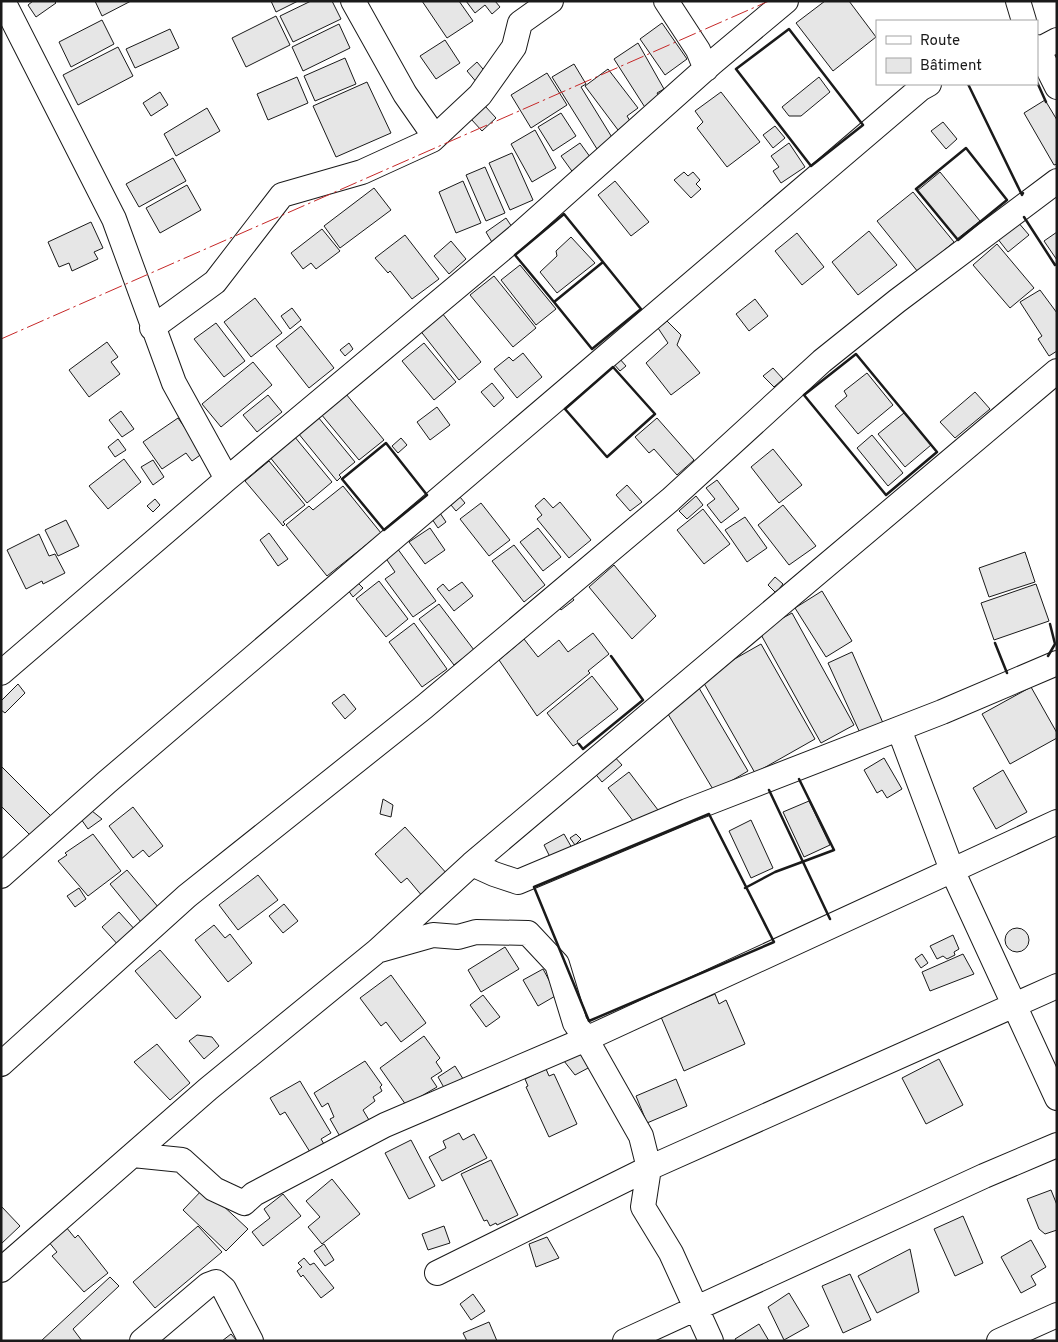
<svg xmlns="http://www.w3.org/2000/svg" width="1058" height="1342" font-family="Overpass,sans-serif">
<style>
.building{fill:#e6e6e6;stroke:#1a1a1a}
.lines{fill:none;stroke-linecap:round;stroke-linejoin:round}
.minor-casing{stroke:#1a1a1a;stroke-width:26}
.minor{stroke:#fff;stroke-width:24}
.wall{stroke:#1a1a1a;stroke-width:2.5}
.power{stroke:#c62828;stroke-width:1;stroke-dasharray:18 4 2.5 4;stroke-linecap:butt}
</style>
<rect width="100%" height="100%" fill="#fff"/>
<path class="building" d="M33,1H54L56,3L36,17L28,5Z
M95,1H131L102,16Z
M271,1H298L276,12Z
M311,1H332L341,19L293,42L280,16Z
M422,1H459L473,21L447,38Z
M466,1H495L500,7L492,14L485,5L475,13Z
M825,1H849L876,37L833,71L796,23Z
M276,16L290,45L246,67L232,38Z
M102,20L114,44L71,67L59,42Z
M662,23L687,59L665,75L640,39Z
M339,24L350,48L303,71L292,47Z
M170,29L179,48L135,68L126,49Z
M445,40L460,63L436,79L420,56Z
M638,43L664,89L657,93L661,99L646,109L614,59Z
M118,47L133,76L78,105L63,75Z
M345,58L356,84L315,101L304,76Z
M477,62L488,75L478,84L467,71Z
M574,64L586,84L581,87L613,139L597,149L552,77Z
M608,69L638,108L627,116L630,121L618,130L585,86Z
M547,73L567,105L531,128L511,95Z
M297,77L308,103L268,120L257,94Z
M819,77L830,92L801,116H789L782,107Z
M367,82L391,133L336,157L313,106Z
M160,92L168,105L151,116L143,103Z
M721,92L760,142L727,167L697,128L703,122L695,111Z
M1045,100L1057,120V164L1054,165L1024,113Z
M485,106L496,118L482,131L471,119Z
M207,108L220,131L176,156L164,134Z
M561,113L576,136L553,151L538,127Z
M943,122L957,139L946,149L931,131Z
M775,126L785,138L773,148L763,135Z
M535,130L556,168L532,182L511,144Z
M580,143L593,161L574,174L561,156Z
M789,143L805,167L781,183L773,171L779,167L771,156Z
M512,153L533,200L510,210L489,163Z
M173,158L186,181L139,207L126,184Z
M485,167L505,213L486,221L466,175Z
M684,172L688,176L693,172L700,180L696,184L701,189L691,198L674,180Z
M940,172L980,221L957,239L917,191Z
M463,181L481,223L456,233L439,192Z
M615,181L649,222L631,236L598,195Z
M187,185L201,210L160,233L146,208Z
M374,188L391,210L340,248L324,226Z
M913,192L954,242L918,272L877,221Z
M506,218L514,230L493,244L486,232Z
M1017,221L1029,235L1008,252L997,238Z
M91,222L103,248L94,252L98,259L72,271L69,263L59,267L48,242Z
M322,229L340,251L316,269L311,263L303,269L291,253Z
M869,231L897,265L858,295L832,262Z
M1057,232V260L1044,241Z
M797,233L824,267L802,285L775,251Z
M405,235L439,279L412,299L390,271L388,273L375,258Z
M571,237L595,263L557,293L540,272L557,256L556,251Z
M451,241L466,259L449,274L434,256Z
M997,244L1034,288L1010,308L973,265Z
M520,265L556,309L536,325L501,280Z
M494,276L536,328L513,347L470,295Z
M1040,290L1057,313V351L1049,356L1038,339L1042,336L1020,302Z
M255,298L282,333L251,357L224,322Z
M755,299L768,316L749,331L736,314Z
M292,308L301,320L290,329L281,316Z
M442,313L481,362L459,380L419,329Z
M667,321L681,335L677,345L700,373L671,395L646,363L668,343L658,328Z
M216,323L245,361L224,377L194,339Z
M301,326L334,368L309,388L276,346Z
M107,342L118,357L111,362L120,374L89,397L69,370Z
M349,343L353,349L345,356L340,350Z
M424,343L456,382L434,400L402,361Z
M523,353L542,377L517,398L494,369L509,357L513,361Z
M619,358L626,366L620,371L613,363Z
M253,362L272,385L221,427L202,404Z
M773,368L783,379L774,387L763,376Z
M867,373L893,405L858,434L835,406L847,396L844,391Z
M492,383L504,398L494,407L481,392Z
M975,392L990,409L955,438L940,422Z
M346,394L384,440L359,460L321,414Z
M268,395L282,412L257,432L243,415Z
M437,407L450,425L430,440L417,422Z
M121,411L134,429L122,437L109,420Z
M904,413L931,445L905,467L878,434Z
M318,417L355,462L339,475L341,477L337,481L298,433Z
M178,418L203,453L192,461L186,453L162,469L143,442Z
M657,418L694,460L677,475L654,449L649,453L635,437Z
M872,435L903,473L888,486L857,448Z
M294,436L332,482L307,503L269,456Z
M401,438L407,445L398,453L392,446Z
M118,439L126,450L115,457L108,447Z
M773,449L802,485L779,503L751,467Z
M124,459L141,482L108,509L89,486Z
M153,460L164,477L153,485L141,467Z
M269,461L305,505L283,522L285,524L283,526L245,481Z
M717,480L739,509L721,523L707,505L715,499L706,488Z
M627,485L642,502L630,511L616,495Z
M343,486L381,533L327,576L286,525L309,506L313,510Z
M696,496L703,505L687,519L679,511Z
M460,497L465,503L456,511L451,505Z
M544,498L553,508L560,502L591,540L569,558L537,519L542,515L535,506Z
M155,499L160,505L153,512L147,506Z
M481,503L510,540L489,556L460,519Z
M783,505L816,546L789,565L758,525Z
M703,509L730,544L704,564L677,530Z
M440,513L446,522L438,528L432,519Z
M745,517L767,548L747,562L725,530Z
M66,520L79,546L58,556L45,530Z
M430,528L445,550L425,564L409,542Z
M538,528L561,557L543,571L520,542Z
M269,533L288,559L278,566L260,540Z
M39,534L49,556L55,554L65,573L43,584L42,581L26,589L7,550Z
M514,545L545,585L524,602L492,561Z
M397,548L436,601L413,617L385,579L395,572L385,557Z
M1025,552L1035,582L989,597L979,568Z
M614,565L656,616L632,639L589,587Z
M775,577L783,584L776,593L768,585Z
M379,581L408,619L386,637L356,599Z
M357,582L363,588L353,597L348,590Z
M462,582L473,596L454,611L437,589L443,584L449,591Z
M1036,584L1049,621L994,640L981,603Z
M822,591L852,641L826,657L795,608Z
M570,595L574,600L561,610L557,604Z
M439,604L474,650L454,665L419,619Z
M792,613L854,725L821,743L759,631Z
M414,623L447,669L422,687L389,642Z
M593,633L609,654L588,671L590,673L537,716L499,660L524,639L538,657L559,640L568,652Z
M761,644L815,739L755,773L701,678Z
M852,652L883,723L860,733L828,663Z
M592,676L618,709L577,741L578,743L573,746L547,713Z
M18,684L25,693L5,713L1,710V701Z
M1031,687L1057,733V738L1010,764L982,714Z
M699,688L748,771L714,791L665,709Z
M344,694L356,709L345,719L332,703Z
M613,755L622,765L602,782L593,771Z
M884,758L902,789L887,798L882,790L877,793L864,770Z
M1,766L51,816L31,836L1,806Z
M1003,770L1027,812L996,829L973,788Z
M629,772L658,810L637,826L608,788Z
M383,799L393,805L391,817L380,814Z
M809,801L830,845L804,857L783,812Z
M133,807L163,846L149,857L143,850L133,858L109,826Z
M92,811L102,819L88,829L81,819Z
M751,820L773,868L751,878L729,831Z
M405,827L448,875L423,897L407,878L401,883L375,854Z
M93,834L121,871L88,896L58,861L67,855L65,853Z
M564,834L572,848L551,859L544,845Z
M576,834L581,839L575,845L570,838Z
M127,870L159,908L141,922L110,884Z
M258,875L278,900L238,930L219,905Z
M79,888L86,899L75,907L67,896Z
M284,904L298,921L283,933L269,916Z
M119,912L137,932L120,947L102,927Z
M214,925L225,938L230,934L252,963L228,982L195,940Z
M1005 940a12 12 0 1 1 24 0a12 12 0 1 1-24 0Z
M953,935L959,949L954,952L955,955L947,959L943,956L937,959L930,946Z
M505,947L519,969L481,992L468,970Z
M160,950L201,997L176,1019L135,971Z
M922,954L928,963L921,968L915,959Z
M963,954L974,974L930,991L922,972Z
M543,969L557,995L538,1006L523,980Z
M391,975L426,1023L401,1042L386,1022L381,1026L360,998Z
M715,994L719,1004L726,1000L745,1044L684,1071L661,1017Z
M483,995L500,1017L486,1027L470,1005Z
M197,1035L212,1037L219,1046L204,1059L189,1041Z
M424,1036L440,1058L436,1062L442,1071L431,1078L437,1087L406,1105L380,1068Z
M157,1044L190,1083L170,1100L134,1062Z
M583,1053L590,1067L575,1075L564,1061Z
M939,1059L963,1105L926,1124L902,1078Z
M365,1061L382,1085L380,1087L382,1091L373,1097L375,1101L363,1110L369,1120L342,1140L330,1119L334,1117L328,1103L322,1107L314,1093Z
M455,1066L465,1082L447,1093L438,1077Z
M546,1069L549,1076L554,1074L577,1124L549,1137L526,1087L528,1086L525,1079Z
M676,1079L687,1106L647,1123L636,1096Z
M300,1081L331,1133L321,1139L324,1144L310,1152L285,1112L280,1115L270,1098Z
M459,1133L463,1140L474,1134L487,1158L442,1181L429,1157L446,1148L443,1141Z
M411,1140L435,1186L409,1199L385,1153Z
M491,1160L518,1215L497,1225L496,1223L490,1226L487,1220L484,1221L461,1174Z
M332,1179L360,1214L322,1244L308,1227L320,1217L306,1201Z
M204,1188L248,1229L226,1251L183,1210Z
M1051,1190L1057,1205V1230L1045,1234L1039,1229L1027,1199Z
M283,1194L301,1216L263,1246L252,1232L270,1218L264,1209Z
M1,1206L20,1226L1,1244Z
M963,1216L983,1263L955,1276L934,1229Z
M198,1226L222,1252L155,1308L133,1282Z
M444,1226L450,1243L428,1250L422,1234Z
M66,1227L75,1238L78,1235L108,1273L84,1292L52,1256L57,1252L48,1241Z
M547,1237L559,1258L536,1267L529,1244Z
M1031,1240L1046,1267L1031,1276L1036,1285L1021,1293L1001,1257Z
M324,1244L334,1260L325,1266L314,1251Z
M910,1249L919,1292L877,1313L858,1276Z
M304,1258L310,1265L314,1263L334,1288L321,1298L303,1275L301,1277L297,1271L302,1267L298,1263Z
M850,1274L871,1320L843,1333L822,1286Z
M110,1277L119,1286L73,1329L82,1341H41Z
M789,1293L809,1326L784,1340L768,1307Z
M473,1294L485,1311L471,1320L460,1304Z
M489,1322L497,1341H467L463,1333Z
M759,1324L769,1341H736L735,1339Z
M231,1334L237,1341H222Z"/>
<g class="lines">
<defs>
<path id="minor" d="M3,1L114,219L174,383L227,479
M353,1L405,94L435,137
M666,1L698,50L706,69
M1018,1L1024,21
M1037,47L1057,87
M1038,50L1057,40
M152,328L215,282L282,195L362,172L432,140L480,95L514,47L520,23L551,1
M1,673L227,479L519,235L712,63L786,1
M899,729L952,870L1057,1098
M472,864L494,874L518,882L687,811L942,712L1057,663
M1,876L107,782L920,89L929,84
M380,950L433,935L458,937L476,932L528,933L557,964L575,1023L586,1039L641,1136L649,1168L643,1207L671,1253L711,1341
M1,1064L187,896L424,707L670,500L822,361L897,301L1057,181
M133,1155L182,1160L214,1189L244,1203L254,1194L385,1125L586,1039L1057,822
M1,1270L208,1089L377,951L472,864L1057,371
M437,1273L649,1168L1057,986
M142,1341L208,1285L216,1282L224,1289L251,1341
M625,1341L984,1176L1057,1145
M999,1341L1057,1315"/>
</defs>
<use href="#minor" class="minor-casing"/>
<use href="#minor" class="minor"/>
<path class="wall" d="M789,29L863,125L811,166L736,69Z
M1037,82L1046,102
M968,84L1022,195L1023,193
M966,148L1007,200L958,240L916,189Z
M564,214L603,262L554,302L515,255Z
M1024,217L1055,265L1057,264
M603,262L641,309L592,349L554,302Z
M856,354L937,452L886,495L804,395Z
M613,367L655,414L607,457L565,409Z
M386,443L427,495L384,530L342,479Z
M995,643L1007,673
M1048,656L1055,644L1050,624
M579,744L583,749L643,700L611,656
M799,779L834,850L802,862
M769,790L830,919
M709,814L774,942L589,1021L534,887Z
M745,888L775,872L802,862"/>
<path class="power" d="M1,339L769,1"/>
</g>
<rect width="1058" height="1342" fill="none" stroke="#1a1a1a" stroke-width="5"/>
<rect x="876" y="20" width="162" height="65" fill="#ffffff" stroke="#a3a3a3"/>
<rect x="886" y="36" width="25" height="8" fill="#ffffff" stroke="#a3a3a3"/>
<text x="920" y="45" font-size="15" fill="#1a1a1a">Route</text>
<rect x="886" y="58" width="25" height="15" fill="#e6e6e6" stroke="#a3a3a3"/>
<text x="920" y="70" font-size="15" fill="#1a1a1a">Bâtiment</text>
</svg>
